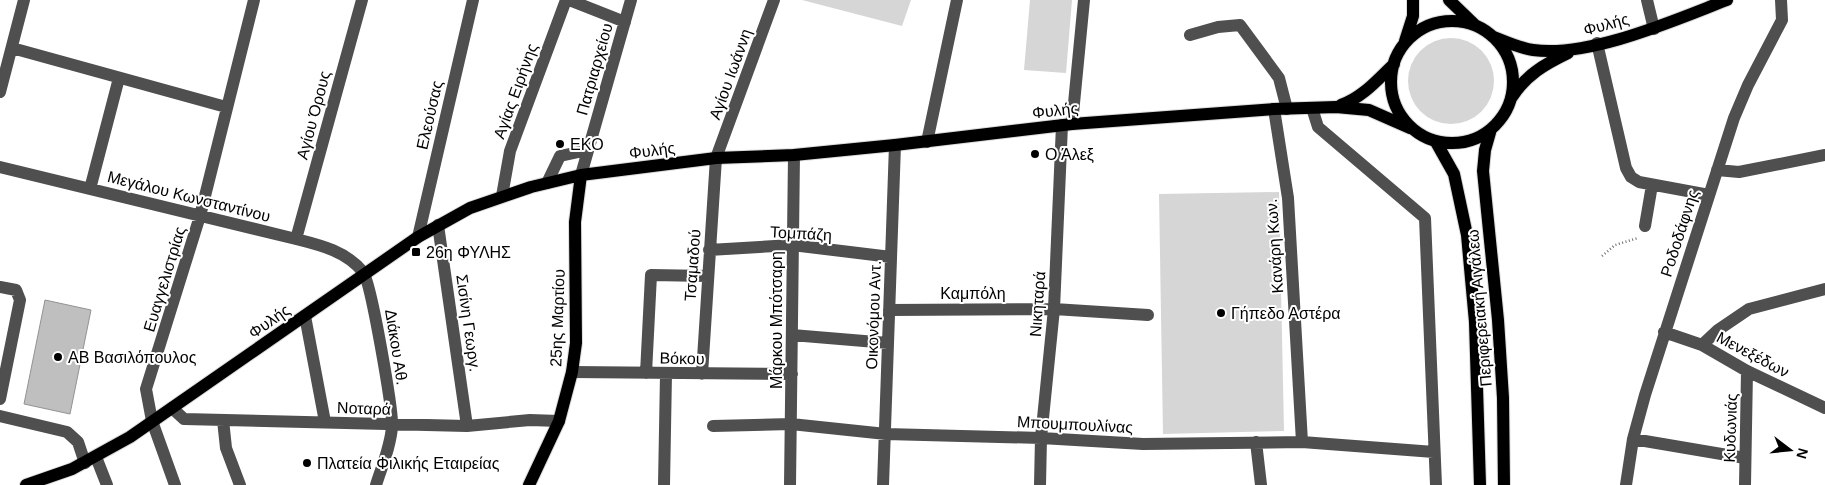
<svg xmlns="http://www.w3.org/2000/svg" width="1825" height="485" font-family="Arial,sans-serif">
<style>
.green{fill:#d6d6d6}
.building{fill:#bfbfbf;stroke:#939393}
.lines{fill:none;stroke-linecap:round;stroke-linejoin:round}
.major-casing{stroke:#dbdbdb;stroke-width:14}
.path{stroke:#717171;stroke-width:2.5;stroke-dasharray:1 2.5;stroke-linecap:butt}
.minor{stroke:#4f4f4f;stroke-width:12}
.major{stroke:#000;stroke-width:12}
.poi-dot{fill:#000;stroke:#fff;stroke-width:2}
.labels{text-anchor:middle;stroke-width:4;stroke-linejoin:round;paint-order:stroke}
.street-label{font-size:16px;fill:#000;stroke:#fff}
.poi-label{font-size:16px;fill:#000;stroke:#fff;text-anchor:start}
</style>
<rect width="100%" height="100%" fill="#fff"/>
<path class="green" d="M802,0H911L902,26Z
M1030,0H1072L1066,73L1024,70Z
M1408 81a43 43 0 1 1 86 0a43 43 0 1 1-86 0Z
M1279,192L1284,431L1163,434L1159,194Z"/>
<path class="building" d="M45,300L91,310L70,414L24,404Z"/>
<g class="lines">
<defs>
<path id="major" d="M1449,0L1474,24
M1391 82a61 61 0 1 1 122 0a61 61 0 1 1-122 0Z
M1494,37C1507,42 1519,48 1533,50C1589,58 1675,20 1727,0
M1405,41L1413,16V0
M1512,97C1526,75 1545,64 1568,53
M1341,105C1363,97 1377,80 1394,64
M1491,129L1485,150L1483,171L1498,320L1503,398L1504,485
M1436,142L1454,174L1467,235L1475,322L1480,485
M26,485L72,469L130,437L418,237L470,208L531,187L581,175L716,158L794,155L895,145L1072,124L1274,109L1336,107L1369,110L1410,128
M529,485L559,421L572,372L576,343L575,222L581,175"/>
</defs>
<use href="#major" class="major-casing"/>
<path class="path" d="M1602,256L1615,245L1638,238"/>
<path class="minor" d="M569,0L625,22
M1647,0L1654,29
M1190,35L1218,27L1240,25L1279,78L1287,109
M1597,43L1626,168L1631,177L1639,182L1709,195
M12,48L226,107
M0,92L24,0
M1312,108L1318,127L1425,218L1436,485
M1274,109L1288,198L1302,442
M1072,124L1084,0
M927,142L957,0
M0,167L296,239C320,245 346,251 363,272C371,282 393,410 392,426C391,445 382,466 376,485
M1717,170L1739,172L1825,155
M581,175L631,0
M547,183L560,156L588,150
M90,189L119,78
M502,196L510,151L566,0
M438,225L467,426
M1645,226L1652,185
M418,237L473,0
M296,239L362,0
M709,250L792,245L891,257
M0,287L16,290L20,300L0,399
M889,310L1054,309L1148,315
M305,316L325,422
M1664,332L1702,345L1747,371L1825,408
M792,335L888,343
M1702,345L1718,330L1749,309L1825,289
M572,372L792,374
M646,373L651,275L708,276
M702,374L716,158L774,0
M172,408L184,419L467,426L530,420L559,421
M0,416L67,432L78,442L85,463
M223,420L226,448L240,485
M713,426L791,424L886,434L1041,438L1143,444L1302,442L1434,452
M1633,439L1745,458
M1256,442L1261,485
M96,457L107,485
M175,485L152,421L146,389L200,216L254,0
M664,485L666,374
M790,485L794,155
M883,485L895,145
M1040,485L1041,438L1054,309L1062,125
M1626,485L1633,439L1645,395L1734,118L1748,85L1782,20L1781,0
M1745,485L1747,371"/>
<use href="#major" class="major"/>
</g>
<g class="poi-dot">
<circle cx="560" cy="144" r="5"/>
<circle cx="1035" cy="154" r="5"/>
<rect x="411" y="247" width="10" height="10" rx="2.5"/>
<circle cx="1221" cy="313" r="5"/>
<circle cx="58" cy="357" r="5"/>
<circle cx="307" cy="463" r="5"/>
</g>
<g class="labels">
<g class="street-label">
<text transform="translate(1606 24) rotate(-15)" y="6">Φυλής</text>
<text transform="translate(594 69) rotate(-74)" y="6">Πατριαρχείου</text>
<text transform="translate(730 74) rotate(-70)" y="6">Αγίου Ιωάννη</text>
<text transform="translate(515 91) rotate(-70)" y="6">Αγίας Ειρήνης</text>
<text transform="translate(1055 110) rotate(-6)" y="6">Φυλής</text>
<text transform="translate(313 115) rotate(-75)" y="6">Αγίου Όρους</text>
<text transform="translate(429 115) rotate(-77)" y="6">Ελεούσας</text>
<text transform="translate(652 150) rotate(-7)" y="6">Φυλής</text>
<text transform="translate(189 196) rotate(14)" y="6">Μεγάλου Κωνσταντίνου</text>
<text transform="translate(801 233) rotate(3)" y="6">Τομπάζη</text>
<text transform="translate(1679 233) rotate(-72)" y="6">Ροδοδάφνης</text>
<text transform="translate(1274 246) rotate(-94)" y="6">Κανάρη Κων.</text>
<text transform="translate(692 265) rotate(-86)" y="6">Τσαμαδού</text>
<text transform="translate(164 279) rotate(-73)" y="6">Ευαγγελιστρίας</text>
<text x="973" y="299">Καμπόλη</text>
<text transform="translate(1037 304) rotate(-86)" y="6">Νικηταρά</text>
<text transform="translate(1479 308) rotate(-95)" y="6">Περιφερειακή Αιγάλεω</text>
<text transform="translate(873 315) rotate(-88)" y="6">Οικονόμου Αντ.</text>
<text transform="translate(557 318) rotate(-88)" y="6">25ης Μαρτίου</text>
<text transform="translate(776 320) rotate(-90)" y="6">Μάρκου Μπότσαρη</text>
<text transform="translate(269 321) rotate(-35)" y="6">Φυλής</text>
<text transform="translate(469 323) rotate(82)" y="6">Σισίνη Γεωργ.</text>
<text transform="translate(397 347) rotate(81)" y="6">Διάκου Αθ.</text>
<text transform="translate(1753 354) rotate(28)" y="6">Μενεξέδων</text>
<text transform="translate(682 358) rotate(1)" y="6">Βόκου</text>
<text transform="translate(364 408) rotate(2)" y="6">Νοταρά</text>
<text transform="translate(1075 424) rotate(3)" y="6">Μπουμπουλίνας</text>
<text transform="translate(1730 428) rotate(-88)" y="6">Κυδωνιάς</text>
</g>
<g class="poi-label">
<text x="570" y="150">EKO</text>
<text x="1045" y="160">Ο Άλεξ</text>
<text x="426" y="258">26η ΦΥΛΗΣ</text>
<text x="1231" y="319">Γήπεδο Αστέρα</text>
<text x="68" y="363">ΑΒ Βασιλόπουλος</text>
<text x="317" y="469">Πλατεία Φιλικής Εταιρείας</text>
</g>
</g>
<g transform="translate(1790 450) rotate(106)" stroke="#ffffff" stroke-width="4" paint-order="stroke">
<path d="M0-4L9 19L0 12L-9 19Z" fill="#000000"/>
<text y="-8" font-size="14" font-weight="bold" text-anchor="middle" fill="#000000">N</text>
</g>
</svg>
